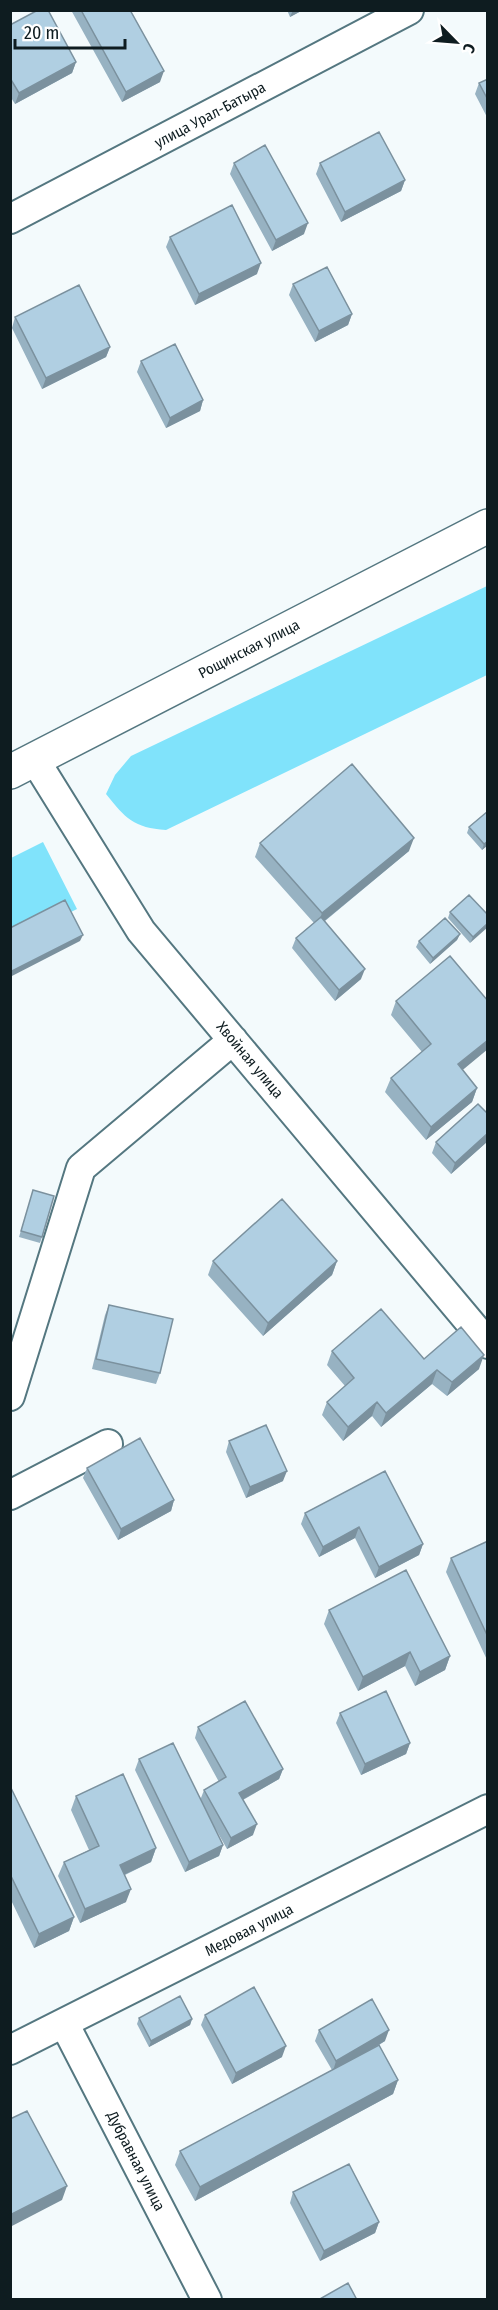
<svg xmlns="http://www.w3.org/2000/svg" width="498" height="2310" font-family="'Fira Sans Condensed',sans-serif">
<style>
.green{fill:#80e3fb}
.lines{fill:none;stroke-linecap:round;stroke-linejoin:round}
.street-casing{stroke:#547780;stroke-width:32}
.secondary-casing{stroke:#547780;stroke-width:36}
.street{stroke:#fff;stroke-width:28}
.secondary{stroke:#fff;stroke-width:33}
.wall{fill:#97b2c2}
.shaded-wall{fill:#7b919e}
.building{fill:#b0cfe2;stroke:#7b919e;stroke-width:1.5}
.labels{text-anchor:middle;stroke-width:6;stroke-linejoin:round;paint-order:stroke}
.street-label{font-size:15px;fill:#0e1c20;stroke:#fff}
</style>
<rect width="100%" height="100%" fill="#f3fafc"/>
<path class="green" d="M487,586V675L166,830C134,828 125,818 106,794L115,775L131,756Z
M43,842L77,909L11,942V858Z"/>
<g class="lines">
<defs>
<path id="street" d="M10,219L409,10
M35,760L141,931L488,1344
M10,1396L81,1168L233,1040
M10,1495L108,1444
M64,2023L207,2300
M10,2050L488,1809"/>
<path id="secondary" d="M10,772L488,526"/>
</defs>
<use href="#street" class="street-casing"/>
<use href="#secondary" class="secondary-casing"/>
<use href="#street" class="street"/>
<use href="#secondary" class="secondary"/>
</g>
<path class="wall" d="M71,10H130L160,82L122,102Z
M287,10H303L290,17Z
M10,25L76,62L72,73L15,104L10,96Z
M488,79V119L475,94L479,83Z
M234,163L304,234L272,251L230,174Z
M320,163L405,180L401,191L341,222L316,174Z
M170,237L257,274L195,305L166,247Z
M293,284L352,314L348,325L315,342L289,295Z
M15,317L110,347L106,357L42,389L12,328Z
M141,361L203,400L200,411L166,428L137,372Z
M469,827L488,845L482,850L467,833Z
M260,843L409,851L325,921L361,979L335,1001L292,948L296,938L314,923L255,857Z
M450,912L488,915L470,943L448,918Z
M460,934L457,940L430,964L416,947L419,941Z
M396,1001L462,1070L477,1088L472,1102L426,1140L385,1092L391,1078L422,1052L391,1015Z
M488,1114V1141L451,1174L432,1153L436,1142Z
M33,1190L42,1237L40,1243L19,1237Z
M213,1261H337L332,1275L263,1336L208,1275Z
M109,1305L160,1373L156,1384L92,1369L105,1315Z
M332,1351L424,1359L479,1369L447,1396L432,1384L381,1427L372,1416L343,1441L322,1415L327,1402L345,1386L327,1365Z
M229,1441L283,1481L246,1498L226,1452Z
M87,1468L174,1500L171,1511L118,1540L83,1478Z
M305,1513L423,1544L419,1555L375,1578L355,1538L319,1557L301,1524Z
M488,1541V1662L446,1572L451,1558Z
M329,1610L450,1656L445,1670L415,1686L405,1666L358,1691L324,1624Z
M340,1713L410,1743L406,1754L361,1775L336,1723Z
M198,1727L283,1769L279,1779L243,1800L253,1835L227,1849L214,1826L223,1845L219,1856L185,1872L135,1770L139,1759L201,1798L204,1790L219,1782L195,1738Z
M10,1786L74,1917L69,1931L34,1948L10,1898Z
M76,1796L156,1848L151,1862L125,1875L126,1902L80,1923L58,1876L64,1862L89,1850L71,1810Z
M205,2015L282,2057L232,2084L201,2025Z
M139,2018L192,2019L190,2025L149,2047L137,2024Z
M319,2030L385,2041L379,2045L398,2080L393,2094L195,2201L175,2165L180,2151L332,2070L315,2041Z
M293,2192L379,2222L375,2233L320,2261L290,2203Z"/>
<path class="shaded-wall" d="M293,10H303L290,17Z
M76,62L72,73L15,104L19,93Z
M164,71L160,82L122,102L126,92Z
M405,180L401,191L341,222L345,212Z
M308,223L304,234L272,251L276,240Z
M261,263L257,274L195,305L199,294Z
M352,314L348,325L315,342L319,331Z
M110,347L106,357L42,389L46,378Z
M203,400L200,411L166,428L170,418Z
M414,838L409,851L317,927L322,913Z
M488,841V845L482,850L484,844Z
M488,923V927L470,943L473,937Z
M460,934L457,940L430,964L433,958Z
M83,935L80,941L10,977V972Z
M365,969L361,979L335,1001L339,990Z
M488,1040V1049L453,1078L458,1064Z
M477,1088L472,1102L426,1140L431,1127Z
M488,1133V1141L451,1174L455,1163Z
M337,1261L332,1275L263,1336L268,1323Z
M484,1355L479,1369L447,1396L452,1382Z
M437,1370L432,1384L381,1427L386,1413Z
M377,1402L372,1416L343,1441L348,1427Z
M287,1471L283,1481L246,1498L250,1487Z
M174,1500L171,1511L118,1540L121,1529Z
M359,1527L355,1538L319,1557L323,1547Z
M423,1544L419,1555L375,1578L379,1567Z
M410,1652L405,1666L358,1691L363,1677Z
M450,1656L445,1670L415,1686L420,1672Z
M410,1743L406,1754L361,1775L365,1764Z
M283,1769L279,1779L235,1804L239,1793Z
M257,1824L253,1835L227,1849L231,1838Z
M223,1845L219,1856L185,1872L189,1862Z
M156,1848L151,1862L115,1879L120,1865Z
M131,1889L126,1902L80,1923L85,1909Z
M74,1917L69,1931L34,1948L39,1934Z
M192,2019L190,2025L149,2047L151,2041Z
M389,2030L385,2041L333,2071L336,2061Z
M286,2046L282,2057L232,2084L236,2073Z
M398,2080L393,2094L195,2201L200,2187Z
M67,2186L62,2200L10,2227V2215Z
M379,2222L375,2233L320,2261L324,2251Z"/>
<path class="building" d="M38,10H48L76,62L19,93L10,78V25Z
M81,10H130L164,71L126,92Z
M488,79V100L479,83Z
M379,132L405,180L345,212L320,163Z
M265,145L308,223L276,240L234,163Z
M232,205L261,263L199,294L170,237Z
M327,267L352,314L319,331L293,284Z
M79,285L110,347L46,378L15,317Z
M175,344L203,400L170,418L141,361Z
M352,764L414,838L322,913L260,843Z
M488,811V841L484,844L469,827Z
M469,895L488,915V923L473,937L450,912Z
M65,900L83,935L10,972V928Z
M321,917L365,969L339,990L296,938Z
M445,918L460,934L433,958L419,941Z
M450,956L488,1001V1040L458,1064L477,1088L431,1127L391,1078L431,1044L396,1001Z
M478,1104L488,1114V1133L455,1163L436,1142Z
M33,1190L54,1196L42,1237L21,1231Z
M282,1199L337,1261L268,1323L213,1261Z
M109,1305L173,1319L160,1373L96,1359Z
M381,1309L424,1359L461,1327L484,1355L452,1382L437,1370L386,1413L377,1402L348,1427L327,1402L354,1378L332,1351Z
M266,1425L287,1471L250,1487L229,1441Z
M140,1438L174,1500L121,1529L87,1468Z
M385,1471L423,1544L379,1567L359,1527L323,1547L305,1513Z
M488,1541V1637L451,1558Z
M406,1570L450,1656L420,1672L410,1652L363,1677L329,1610Z
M386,1691L410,1743L365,1764L340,1713Z
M245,1701L283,1769L239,1793L257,1824L231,1838L204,1790L226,1777L198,1727Z
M173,1743L223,1845L189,1862L139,1759Z
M123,1774L156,1848L120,1865L131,1889L85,1909L64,1862L99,1846L76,1796Z
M10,1786L74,1917L39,1934L10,1874Z
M254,1987L286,2046L236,2073L205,2015Z
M180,1996L192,2019L151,2041L139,2018Z
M372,1999L389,2030L336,2061L319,2030Z
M379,2045L398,2080L200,2187L180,2151Z
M27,2111L67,2186L10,2215V2119Z
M349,2164L379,2222L324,2251L293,2192Z
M348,2283L357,2300H318Z"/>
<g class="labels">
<g class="street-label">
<text transform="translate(210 115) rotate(-28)" y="5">улица Урал-Батыра</text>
<text transform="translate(249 649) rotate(-27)" y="5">Рощинская улица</text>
<text transform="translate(250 1060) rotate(50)" y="5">Хвойная улица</text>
<text transform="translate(249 1930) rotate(-27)" y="5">Медовая улица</text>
<text transform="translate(136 2161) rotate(63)" y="5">Дубравная улица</text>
</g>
</g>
<rect width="498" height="2310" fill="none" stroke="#0e1c20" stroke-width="24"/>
<g transform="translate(456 42) rotate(115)" stroke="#ffffff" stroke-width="4.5" paint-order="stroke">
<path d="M0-4.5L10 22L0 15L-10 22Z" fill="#0e1c20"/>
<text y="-9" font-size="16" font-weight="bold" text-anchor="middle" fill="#0e1c20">С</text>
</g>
<path d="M15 39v9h110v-9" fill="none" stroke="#0e1c20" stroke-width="3"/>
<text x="24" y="39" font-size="18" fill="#0e1c20" stroke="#ffffff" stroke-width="4.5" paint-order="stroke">20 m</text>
</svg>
